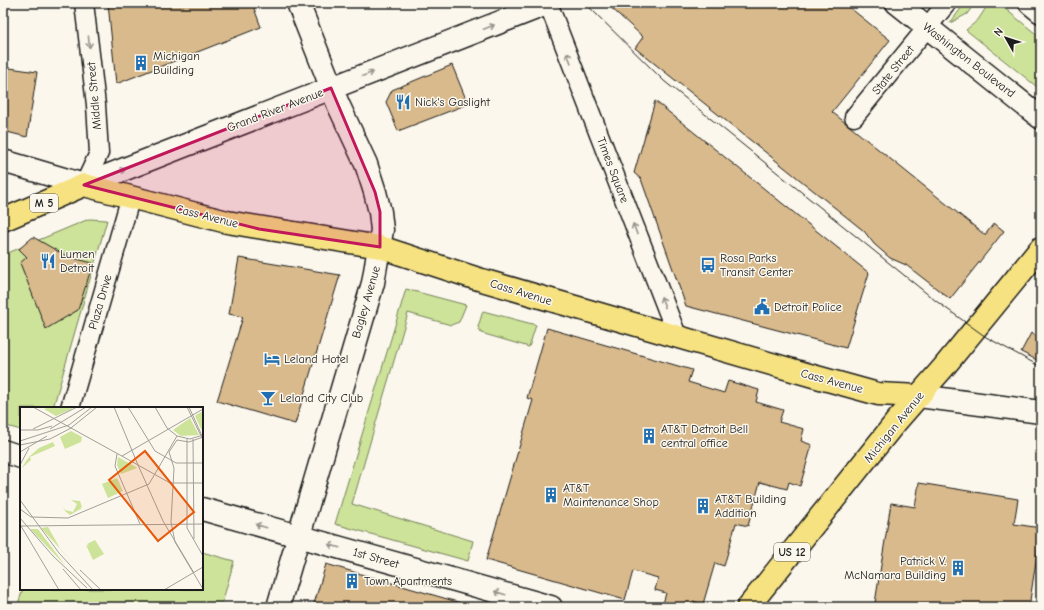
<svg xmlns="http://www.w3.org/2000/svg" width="1044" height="610" font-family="'Comic Neue',sans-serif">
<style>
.green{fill:#cde399;stroke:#74805a}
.building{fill:#d9ba8c;stroke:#1c1c1c}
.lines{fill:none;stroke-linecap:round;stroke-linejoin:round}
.minor-casing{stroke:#1c1c1c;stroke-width:21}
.tertiary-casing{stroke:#1c1c1c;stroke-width:25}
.secondary-casing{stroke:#1c1c1c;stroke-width:25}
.primary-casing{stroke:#1c1c1c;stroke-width:25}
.minor{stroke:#fbf7ec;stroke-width:18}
.tertiary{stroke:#fbf7ec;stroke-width:22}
.secondary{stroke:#fbf7ec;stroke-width:22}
.primary{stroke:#f6e281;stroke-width:22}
.tram{stroke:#1c1c1c;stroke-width:1}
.oneway{stroke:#97948e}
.marked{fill:#c2185b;fill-opacity:0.2;stroke:#c2185b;stroke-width:3;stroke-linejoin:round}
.labels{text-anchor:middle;stroke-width:3;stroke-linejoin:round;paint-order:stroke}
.shield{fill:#fbf7ec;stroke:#5f5e5a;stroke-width:1}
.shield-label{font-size:11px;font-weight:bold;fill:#1c1c1c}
.poi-label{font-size:12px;fill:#1c1c1c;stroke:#fbf7ec;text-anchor:start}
.street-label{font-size:12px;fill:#1c1c1c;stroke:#fbf7ec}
.inset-road{fill:none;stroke:#a29f99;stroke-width:1}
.view{fill:#e8590c;fill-opacity:0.15;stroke:#e8590c;stroke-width:2}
.inset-edge{fill:none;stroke:#1c1c1c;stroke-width:2}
</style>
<rect width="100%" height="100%" fill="#fbf7ec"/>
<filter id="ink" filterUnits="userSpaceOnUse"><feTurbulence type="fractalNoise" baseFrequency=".025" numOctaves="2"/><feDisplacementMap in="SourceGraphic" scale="8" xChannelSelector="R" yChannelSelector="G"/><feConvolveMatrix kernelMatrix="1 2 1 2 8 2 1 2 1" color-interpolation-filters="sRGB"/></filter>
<g filter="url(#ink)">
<path class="green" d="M965,3H975L967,14L950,23Z
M989,3H998L1041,38V90L966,30L978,20Z
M89,219L107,220L53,408H21V430L3,425V255Z
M406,289L466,305L459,322L451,325L408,313L352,504L473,541L468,561L335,524Z
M483,311L536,325L529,347L481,333L478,327Z
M202,552L234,561L221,607H17L23,589H202Z"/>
<path class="building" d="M108,3H252L261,27L116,84Z
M606,3H844L890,40L832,112L985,235L994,223L1004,231L950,299L906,265L890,258L874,244L864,231L635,48L643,37Z
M452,65L468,104L398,131L386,102L392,90Z
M3,67L37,72L27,137L3,131Z
M655,101L869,273L846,348L686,306L641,179L634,173Z
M33,237L68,257L93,263L78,310L46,329L20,263L27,257L19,249Z
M239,258L340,275L295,424L217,401L243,317L229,314Z
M547,328L692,370L688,382L724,393L728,381L759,390L756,402L783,410L779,422L804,429L801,441L812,445L800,486L789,482L787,489L760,482L748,526L736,523L724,566L715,563L703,604L693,601L691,607H662L666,593L655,590L658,578L633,571L625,600L486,560L533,400L527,398Z
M1031,333L1041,339V362L1021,352Z
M919,483L1018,499L1014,524L1041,528L1029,607H899L875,603L891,503L915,507Z
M326,564L461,603V607H313Z"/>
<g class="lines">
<defs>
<path id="minor" d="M84,3L96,105L99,153L84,185
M548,3L678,338
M854,117L947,3
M70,408L131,196"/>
<path id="tertiary" d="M897,3L1041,118
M1030,3L1041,12
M3,161L84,185L549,3
M3,451L21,457
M202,509L551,607
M278,607L373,283L382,230L380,212L375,192L366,164L338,104L298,3"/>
<path id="secondary" d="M919,396L1041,412"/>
<path id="primary" d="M3,220L84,185L227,222L380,247L475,278L813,376L878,394L919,396
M748,607L895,423L943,368L1041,248"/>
</defs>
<use href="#minor" class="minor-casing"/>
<use href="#tertiary" class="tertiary-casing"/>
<use href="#secondary" class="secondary-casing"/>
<use href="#primary" class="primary-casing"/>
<use href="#minor" class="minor"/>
<use href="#tertiary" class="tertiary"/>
<use href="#secondary" class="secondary"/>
<use href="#primary" class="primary"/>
<path class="tram" d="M585,3L664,81L936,301L986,337L1041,367"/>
</g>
<defs><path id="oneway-shaft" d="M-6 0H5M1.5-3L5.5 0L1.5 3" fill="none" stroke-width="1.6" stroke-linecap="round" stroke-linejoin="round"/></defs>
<g class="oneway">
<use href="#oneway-shaft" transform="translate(489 27) rotate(-21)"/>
<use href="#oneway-shaft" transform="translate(89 42) rotate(84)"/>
<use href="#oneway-shaft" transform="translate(569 58) rotate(-111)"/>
<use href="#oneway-shaft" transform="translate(368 74) rotate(-21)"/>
<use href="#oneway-shaft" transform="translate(120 171) rotate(-22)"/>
<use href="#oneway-shaft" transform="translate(635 229) rotate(-111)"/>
<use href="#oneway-shaft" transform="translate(663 302) rotate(-111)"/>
<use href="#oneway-shaft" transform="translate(261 526) rotate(-164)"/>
<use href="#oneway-shaft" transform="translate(334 546) rotate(-164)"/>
<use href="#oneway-shaft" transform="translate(500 593) rotate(-164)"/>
</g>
</g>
<path class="marked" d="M331,88L375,192L380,212V247L259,229L84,185Z"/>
<defs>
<symbol id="building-bare" viewBox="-9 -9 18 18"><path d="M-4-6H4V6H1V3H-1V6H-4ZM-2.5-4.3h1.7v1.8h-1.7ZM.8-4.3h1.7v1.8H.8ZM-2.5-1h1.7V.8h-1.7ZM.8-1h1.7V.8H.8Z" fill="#1f6fb2" stroke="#fbf7ec" stroke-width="2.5" paint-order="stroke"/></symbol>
<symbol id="restaurant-bare" viewBox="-9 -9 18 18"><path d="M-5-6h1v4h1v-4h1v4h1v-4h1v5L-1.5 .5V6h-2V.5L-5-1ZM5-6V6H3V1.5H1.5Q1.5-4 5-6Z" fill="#1f6fb2" stroke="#fbf7ec" stroke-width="2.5" paint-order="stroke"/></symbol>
<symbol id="bus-bare" viewBox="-9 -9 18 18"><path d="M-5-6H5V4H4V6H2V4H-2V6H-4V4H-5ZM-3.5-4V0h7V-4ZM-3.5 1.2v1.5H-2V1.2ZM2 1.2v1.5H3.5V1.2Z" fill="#1f6fb2" stroke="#fbf7ec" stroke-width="2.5" paint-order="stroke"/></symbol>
<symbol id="civic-bare" viewBox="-9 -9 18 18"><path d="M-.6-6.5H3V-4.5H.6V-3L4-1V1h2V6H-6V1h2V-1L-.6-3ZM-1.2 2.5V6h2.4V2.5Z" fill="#1f6fb2" stroke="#fbf7ec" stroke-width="2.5" paint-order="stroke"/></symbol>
<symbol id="hotel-bare" viewBox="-9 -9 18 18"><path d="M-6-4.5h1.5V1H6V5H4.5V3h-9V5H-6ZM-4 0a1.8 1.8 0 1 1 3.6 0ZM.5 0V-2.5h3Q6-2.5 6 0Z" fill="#1f6fb2" stroke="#fbf7ec" stroke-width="2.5" paint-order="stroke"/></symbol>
<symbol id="bar-bare" viewBox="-9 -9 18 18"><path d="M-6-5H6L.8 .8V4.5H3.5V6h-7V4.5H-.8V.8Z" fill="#1f6fb2" stroke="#fbf7ec" stroke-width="2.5" paint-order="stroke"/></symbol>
</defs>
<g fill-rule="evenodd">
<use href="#building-bare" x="130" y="52" width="22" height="22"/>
<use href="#restaurant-bare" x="392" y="91" width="22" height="22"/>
<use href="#restaurant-bare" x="37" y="250" width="22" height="22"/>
<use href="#bus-bare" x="697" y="254" width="22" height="22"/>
<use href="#civic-bare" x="751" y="296" width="22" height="22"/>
<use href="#hotel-bare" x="261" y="348" width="22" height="22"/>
<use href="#bar-bare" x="257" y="387" width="22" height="22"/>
<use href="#building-bare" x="638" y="425" width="22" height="22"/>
<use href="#building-bare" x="540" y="484" width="22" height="22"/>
<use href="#building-bare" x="692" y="495" width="22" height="22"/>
<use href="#building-bare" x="947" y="557" width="22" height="22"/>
<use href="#building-bare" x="341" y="570" width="22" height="22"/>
</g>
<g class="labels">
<g class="shield">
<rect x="30" y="194" width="28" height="18" rx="3"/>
<rect x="774" y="543" width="36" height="18" rx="3"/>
</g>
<g class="shield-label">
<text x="44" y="207">M 5</text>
<text x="792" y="556">US 12</text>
</g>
<g class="poi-label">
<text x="153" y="60">Michigan<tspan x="153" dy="14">Building</tspan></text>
<text x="415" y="106">Nick's Gaslight</text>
<text x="60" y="258">Lumen<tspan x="60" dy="14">Detroit</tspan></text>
<text x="720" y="262">Rosa Parks<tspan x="720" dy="14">Transit Center</tspan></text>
<text x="774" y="311">Detroit Police</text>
<text x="284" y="363">Leland Hotel</text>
<text x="280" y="402">Leland City Club</text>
<text x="661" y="433">AT&amp;T Detroit Bell<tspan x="661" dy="14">central office</tspan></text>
<text x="563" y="492">AT&amp;T<tspan x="563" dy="14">Maintenance Shop</tspan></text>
<text x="715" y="503">AT&amp;T Building<tspan x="715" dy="14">Addition</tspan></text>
<text x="946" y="565" text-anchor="end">Patrick V.<tspan x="946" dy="14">McNamara Building</tspan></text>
<text x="364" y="585">Town Apartments</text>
</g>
<g class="street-label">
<text transform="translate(969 60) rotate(38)" y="4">Washington Boulevard</text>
<text transform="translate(893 70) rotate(-51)" y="4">State Street</text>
<text transform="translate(94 96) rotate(-95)" y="4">Middle Street</text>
<text transform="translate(275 110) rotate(-21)" y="4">Grand River Avenue</text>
<text transform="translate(613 170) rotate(69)" y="4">Times Square</text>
<text transform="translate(207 216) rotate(14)" y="4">Cass Avenue</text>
<text transform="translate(521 292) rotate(17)" y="4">Cass Avenue</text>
<text transform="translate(100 302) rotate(-74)" y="4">Plaza Drive</text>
<text transform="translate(366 302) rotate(-74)" y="4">Bagley Avenue</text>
<text transform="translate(832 381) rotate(15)" y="4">Cass Avenue</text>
<text transform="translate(894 427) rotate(-51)" y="4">Michigan Avenue</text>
<text transform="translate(376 558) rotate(16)" y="4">1st Street</text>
</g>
</g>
<g transform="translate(20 407)">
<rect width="183" height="183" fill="#fbf7ec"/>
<path d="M29,0H51L52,2L36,9L24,2ZM183,4L181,6L183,5V26L175,9L176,8ZM170,11L179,28L161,29L153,23ZM51,24L62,30L61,35L45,42L40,30ZM33,35L35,39L10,50L11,53L2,61L6,54L10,49L19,41ZM98,50L116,60L117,61L101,67L97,58ZM97,71L103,84L88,91L82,77ZM51,93L60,94L62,100H60L62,101L50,108L45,104L42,97L45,103L53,105L57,97ZM28,120L41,143L58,161L21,121ZM10,122H18L45,158ZM75,133L84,147L73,153L66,138L69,139L67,137Z" fill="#cde399"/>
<path class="inset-road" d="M13,0L118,58L143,114L174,166M94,0L118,58L150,76H183M108,0L135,44L156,56H183M135,0L147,21L157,29L170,32L183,28M167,0L183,33M169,0L183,31M13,22L57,0M30,22L66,0M0,23H18L32,19M183,30L169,35L157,33L149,45L154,61L151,115L155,135L183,182M30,32L51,21L77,0M167,32V121L183,149M173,32L174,132M0,34L49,18L72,0M0,38L30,32M0,45L27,29M97,47L95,59L120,117M102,49L183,2M0,58L9,41M0,93L39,146L73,183M0,102L11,110L48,111M0,111L33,149L67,181M48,111L129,77L157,29M0,119L183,117M1,119L39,183M43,162L61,183M60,163L81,183M144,183L183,160"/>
<path class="view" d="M125,44L174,105L138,134L89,73Z"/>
<rect width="183" height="183" class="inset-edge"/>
</g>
<rect width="1044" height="610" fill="none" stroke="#fbf7ec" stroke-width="16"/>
<rect x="8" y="8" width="1028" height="594" fill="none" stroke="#1c1c1c" stroke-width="1.5" filter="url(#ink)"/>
<g transform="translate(1006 38) rotate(309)" stroke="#fbf7ec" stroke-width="3" paint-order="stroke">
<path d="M0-3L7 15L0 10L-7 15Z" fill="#1c1c1c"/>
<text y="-6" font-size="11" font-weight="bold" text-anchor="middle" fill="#1c1c1c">N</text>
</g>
</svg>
